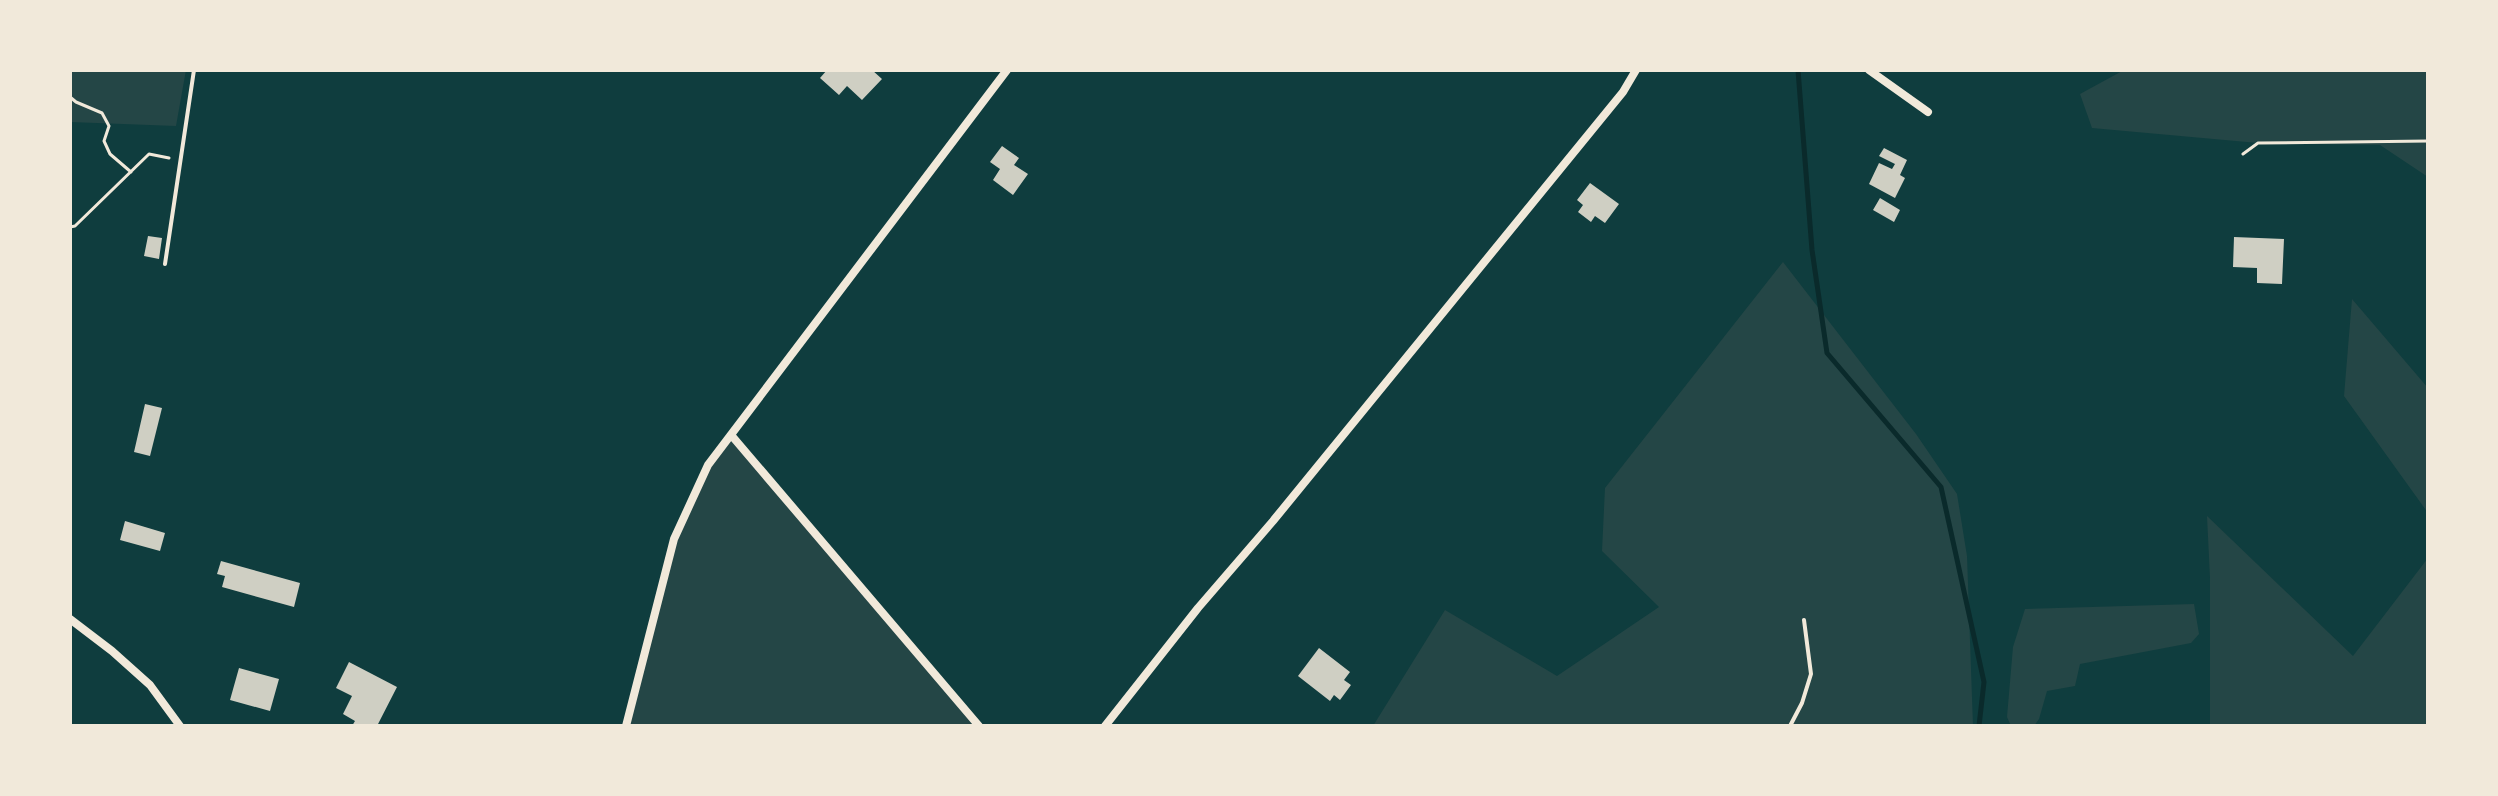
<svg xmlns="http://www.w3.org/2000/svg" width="2498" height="796" font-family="Arial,sans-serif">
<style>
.green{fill:#244646}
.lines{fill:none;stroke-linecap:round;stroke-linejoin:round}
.stream{stroke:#0a2a2b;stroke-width:5}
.building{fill:#cfcfc3}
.path{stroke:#f1e9da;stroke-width:3}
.service{stroke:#f1e9da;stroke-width:4}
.minor{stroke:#f1e9da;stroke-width:8}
</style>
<rect width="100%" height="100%" fill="#0f3d3e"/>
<path class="green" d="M70,70H186L176,126L70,122Z
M2124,70H2428V177L2380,145L2258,143L2092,128L2080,94Z
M1783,262L1916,434L1957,494L1967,556L1973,726H1373L1445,610L1557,676L1659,607L1602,551L1605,488Z
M2352,299L2428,388V513L2344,396Z
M732,436L979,726H626L674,539L708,465Z
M2207,516L2353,656L2428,558V726H2210V578Z
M2194,604L2199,634L2191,643L2080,664L2075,686L2047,691L2039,719L2034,726H2011L2007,717L2013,647L2025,609Z"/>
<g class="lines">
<path class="stream" d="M1798,70L1812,250L1827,353L1941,487L1984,682L1979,726"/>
</g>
<path class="building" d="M827,70H872L882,79L862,100L847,86L839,95L820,78Z
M1002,146L1019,158L1014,165L1028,174L1013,195L993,180L1000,169L990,162Z
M1884,148L1907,160L1900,175L1905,178L1895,198L1869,184L1879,163L1892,169L1895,164L1879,156Z
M1590,183L1619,204L1605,223L1595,216L1591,222L1578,212L1583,205L1577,200Z
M1880,198L1900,210L1894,222L1873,210Z
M148,236L162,238L159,259L144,256Z
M2234,237L2284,239L2282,284L2257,283V268L2233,267Z
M145,404L162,408L150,456L134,452Z
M125,521L165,533L160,551L120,540Z
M221,561L300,583L294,607L222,587L225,576L217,574Z
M1319,648L1350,672L1344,680L1351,685L1340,700L1334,695L1330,701L1298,676Z
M349,662L397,687L377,726H352L355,721L343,714L352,696L336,688Z
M239,668L279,679L270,711L230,700Z"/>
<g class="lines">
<path class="path" d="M88,70H91
M70,97L76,102L102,113L109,126L104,141L110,154L131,172
M2243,154L2258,143L2428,141
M70,227L75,226L149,154L169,158"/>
<path class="service" d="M165,264L194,70
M1790,726L1802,703L1811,674L1804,620"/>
<path class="minor" d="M1869,70L1928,112
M732,436L979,726
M70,619L112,651L150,685L180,726
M626,726L674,539L708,465L1007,70
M1105,726L1198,608L1273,521L1623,92L1636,70"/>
</g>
<rect width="2498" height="796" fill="none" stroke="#f1e9da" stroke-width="144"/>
</svg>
